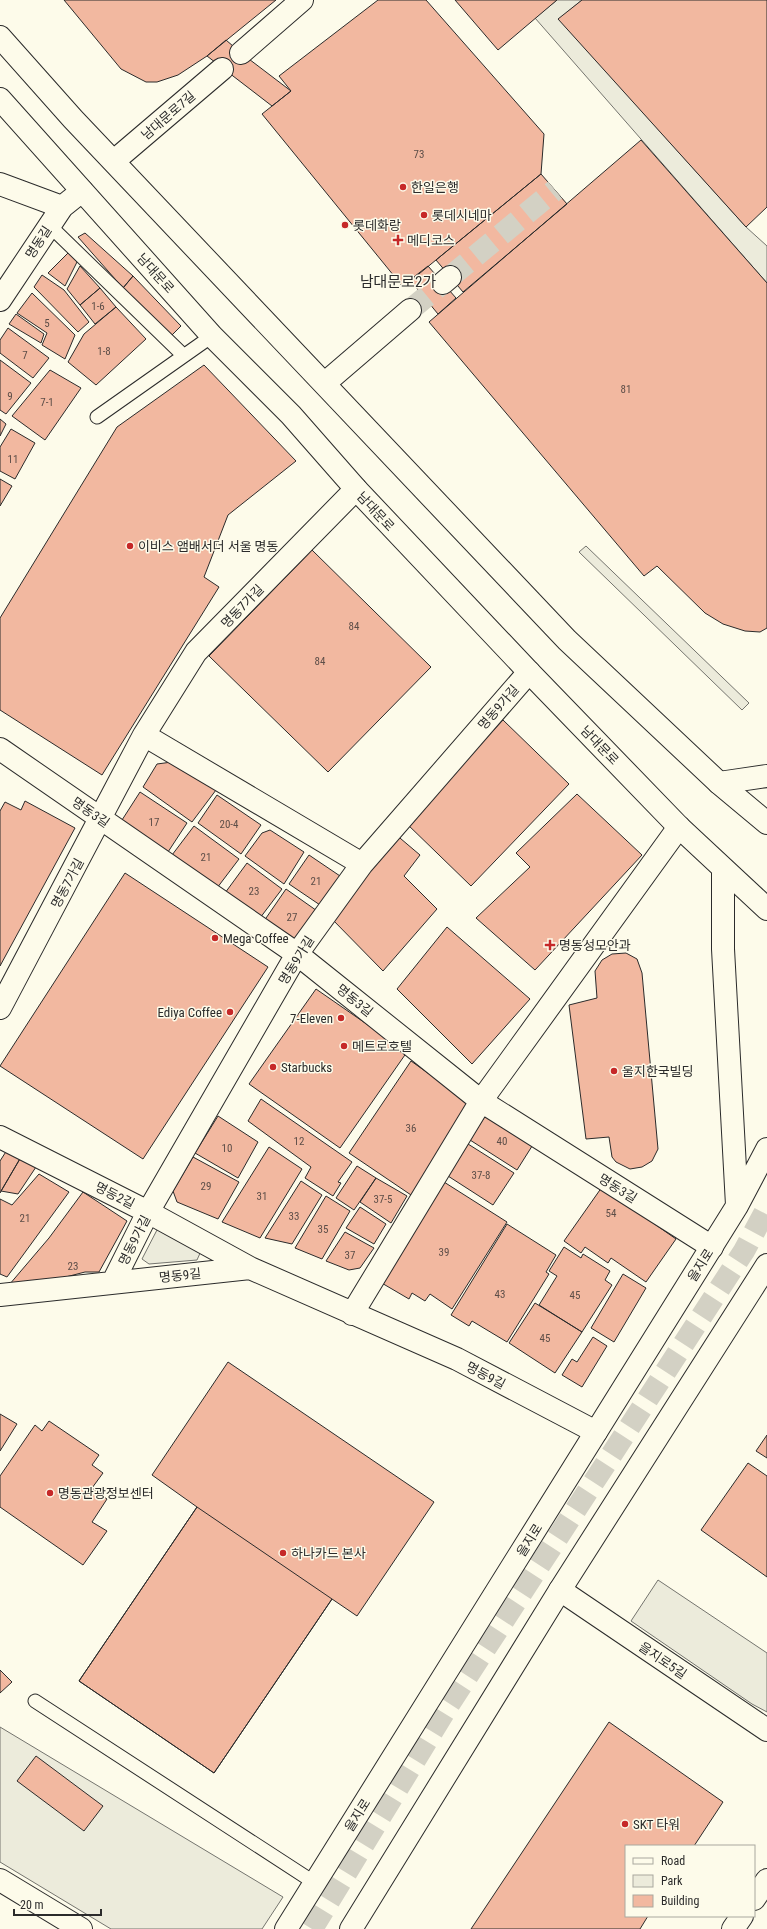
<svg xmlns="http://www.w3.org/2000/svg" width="767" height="1929" font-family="'Roboto Condensed','Noto Sans KR',sans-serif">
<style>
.green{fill:#ecebdb;stroke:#74746e}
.building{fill:#f2b8a0;stroke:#2b2b2b}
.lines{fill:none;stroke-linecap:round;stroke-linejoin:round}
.street-tunnel{stroke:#d3d1c4;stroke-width:22;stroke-dasharray:22 11;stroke-linecap:butt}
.lane-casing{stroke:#2b2b2b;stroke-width:15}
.street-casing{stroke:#2b2b2b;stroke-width:24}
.secondary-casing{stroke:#2b2b2b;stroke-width:24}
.primary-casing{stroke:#2b2b2b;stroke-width:24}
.lane{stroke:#fdfbea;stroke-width:13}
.street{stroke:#fdfbea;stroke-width:22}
.secondary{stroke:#fdfbea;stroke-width:22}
.primary{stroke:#fdfbea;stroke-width:22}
.poi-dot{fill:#c62828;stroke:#fdfbea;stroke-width:1.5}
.labels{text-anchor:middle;stroke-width:3;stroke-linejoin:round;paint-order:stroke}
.number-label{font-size:11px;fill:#5d4e48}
.street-label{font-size:13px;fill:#2b2b2b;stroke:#fdfbea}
.poi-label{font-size:13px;fill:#2b2b2b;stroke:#fdfbea;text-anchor:start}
.quarter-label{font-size:15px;fill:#2b2b2b;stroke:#fdfbea}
</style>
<rect width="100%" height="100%" fill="#fdfbea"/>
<path class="green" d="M557,0H582L559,19L746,227L767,246V283L535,18Z
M586,546L749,703L742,710L579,552Z
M158,1228L201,1251L197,1260L149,1264L142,1259Z
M658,1580L767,1653V1712L752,1704L631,1621Z
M0,1727L283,1897L262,1929H111L0,1862Z"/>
<path class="building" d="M64,0H276L207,56L178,75L157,82H146L121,69Z
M378,0H426L544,134L541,174L403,287L262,114L291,91L279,76Z
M455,0H557L498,50Z
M582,0H767V207L746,227L558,19Z
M226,40L241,53L291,91L272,106L207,56Z
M641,140L767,283V628L760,632L745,631L723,624L705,613L657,566L644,576L429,322Z
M541,174L567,204L463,292L436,260Z
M85,233L133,276L123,288L78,237Z
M68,253L77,262L65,286L48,273Z
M80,266L100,288L80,305L67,289Z
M428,266L456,298L438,314L410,280Z
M42,275L64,290L89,322L78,332L34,287Z
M133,276L181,326L170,337L123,288Z
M100,288L116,307L95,324L80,305Z
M32,293L75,335L65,359L42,345L47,333L17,313Z
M116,307L146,339L96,385L68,362L84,334Z
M16,314L44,334L41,343L9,324Z
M8,328L49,358L33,378L0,353V340Z
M0,360L31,383L6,414L0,410Z
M204,365L296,461L228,515L204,577L219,587L102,775L0,710V618L117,427Z
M50,370L81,388L45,440L12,416Z
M0,419L6,424L0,436Z
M11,429L35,443L15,479L0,471V447Z
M0,479L12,486L0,506Z
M312,550L431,667L328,772L209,656Z
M503,720L569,784L471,886L405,822Z
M172,762L216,790L192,822L143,787L157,764Z
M140,792L187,823L168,852L122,820Z
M577,794L642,855L535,970L476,918L530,867L516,853Z
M217,795L261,825L241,854L198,823Z
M25,801L75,828L0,966V811L5,802L21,810Z
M194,826L239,859L217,888L172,855Z
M270,830L304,852L284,884L245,856L262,833Z
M394,833L420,855L404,876L437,909L383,971L330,917Z
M309,855L343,878L323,907L289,884Z
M247,863L282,889L260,918L225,893Z
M125,873L268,967L143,1159L0,1066Z
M286,889L320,913L293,941L264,921Z
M447,927L530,999L472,1064L397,989Z
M626,953L637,959L642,973L658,1149L652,1161L642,1167L630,1169L616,1162L612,1157L609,1137L586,1139L569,1005L597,998L595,971L602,960L612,954Z
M316,989L407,1052L340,1148L249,1084Z
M411,1061L470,1103L414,1197L349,1153Z
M261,1099L352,1162L338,1182L341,1183L333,1196L305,1178L311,1167L248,1121Z
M487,1113L534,1143L517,1170L470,1140Z
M218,1116L258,1142L238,1178L195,1153Z
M468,1144L514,1173L493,1205L448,1176Z
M269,1147L302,1169L260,1238L222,1222Z
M7,1150L21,1157L0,1193V1161Z
M21,1157L36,1167L18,1194L1,1191Z
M193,1157L239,1182L218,1219L177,1202L173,1191Z
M357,1166L376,1178L354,1210L336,1198Z
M39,1174L69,1192L7,1277L0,1274V1199L12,1205Z
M376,1178L407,1196L391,1223L360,1202Z
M301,1181L322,1195L292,1244L265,1238Z
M444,1182L507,1222L452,1309L430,1294L425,1301L412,1293L409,1299L380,1282Z
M602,1187L676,1239L646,1282L611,1258L608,1263L585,1247L581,1253L564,1241Z
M83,1192L127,1221L99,1272H85L58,1279L9,1285L49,1238Z
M326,1196L350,1211L322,1259L295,1248Z
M360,1207L386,1224L374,1244L346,1228Z
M507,1224L556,1255L546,1272L549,1274L507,1342L472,1321L469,1326L451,1315Z
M345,1232L374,1248L360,1268L349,1270L326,1261Z
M564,1247L581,1258L583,1254L610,1271L605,1280L612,1285L582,1332L539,1305L557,1276L549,1271Z
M623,1274L646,1288L614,1342L591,1328Z
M535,1303L582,1332L555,1373L509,1343Z
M593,1337L607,1346L582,1387L562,1375L572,1359L577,1362Z
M228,1362L434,1502L357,1616L332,1599L214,1773L79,1681L197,1507L152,1475Z
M0,1414L17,1424L0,1451Z
M49,1421L99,1455L92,1465L103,1473L92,1488L107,1499L92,1522L107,1531L83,1565L0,1507V1476L35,1425L42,1431Z
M767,1435V1458L756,1451Z
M748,1463L767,1476V1577L701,1530Z
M197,1507L332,1599L214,1773L79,1681Z
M0,1670L12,1682L0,1693Z
M609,1722L723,1802L694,1846H626V1916H648L640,1929H471Z
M36,1756L103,1806L84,1831L17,1781Z"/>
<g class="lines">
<path class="street-tunnel" d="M450,277L555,190
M410,310L443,283
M312,1929L448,1706L744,1251L767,1208"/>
<defs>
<path id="lane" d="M49,225L183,355
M97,417L212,336
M35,1701L315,1883"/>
<path id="street" d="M241,53L302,0
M114,161L222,69
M0,184L62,207
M443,283L450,277
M0,300L62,207L82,191
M325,383L410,310
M144,735L362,864
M0,749L297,954L481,1101L712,1247
M0,1008L144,735L196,652L356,489
M0,1137L148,1212L250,1268
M113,1282L148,1212L297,954L362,864L529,672
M0,1295L250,1268L457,1359L596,1432
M352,1314L481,1101L679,827
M560,1590L767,1730
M0,1880L81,1929
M754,1899L767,1880
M733,1929L742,1916"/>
<path id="secondary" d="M0,37L73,119L567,640L719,783L767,823
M0,99L212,336L291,415L356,489L529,672L679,827L767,909"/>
<path id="primary" d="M719,783L767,776
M723,869V949L737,1205
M286,1929L737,1206L767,1149
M351,1929L560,1590L767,1265"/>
</defs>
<use href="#lane" class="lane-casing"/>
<use href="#street" class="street-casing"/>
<use href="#secondary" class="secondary-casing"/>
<use href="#primary" class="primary-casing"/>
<use href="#lane" class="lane"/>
<use href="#street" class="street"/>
<use href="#secondary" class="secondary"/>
<use href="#primary" class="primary"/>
</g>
<g class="poi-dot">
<circle cx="403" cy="187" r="4"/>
<circle cx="424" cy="215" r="4"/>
<circle cx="345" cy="225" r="4"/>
<path d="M396 234h4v4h4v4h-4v4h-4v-4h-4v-4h4z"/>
<circle cx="130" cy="546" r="4"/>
<circle cx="215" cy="938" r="4"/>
<path d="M548 939h4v4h4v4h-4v4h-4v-4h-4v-4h4z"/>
<circle cx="230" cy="1012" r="4"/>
<circle cx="341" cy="1018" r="4"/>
<circle cx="344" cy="1046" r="4"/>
<circle cx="273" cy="1067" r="4"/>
<circle cx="614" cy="1071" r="4"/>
<circle cx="50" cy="1493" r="4"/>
<circle cx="283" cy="1553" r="4"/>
<circle cx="625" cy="1824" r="4"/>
</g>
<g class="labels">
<g class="number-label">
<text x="419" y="158">73</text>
<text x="98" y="310">1-6</text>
<text x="47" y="327">5</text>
<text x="104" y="355">1-8</text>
<text x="25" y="359">7</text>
<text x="626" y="393">81</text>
<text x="10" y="400">9</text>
<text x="47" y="406">7-1</text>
<text x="13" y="463">11</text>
<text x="354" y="630">84</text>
<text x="320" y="665">84</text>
<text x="154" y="826">17</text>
<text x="229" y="828">20-4</text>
<text x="206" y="861">21</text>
<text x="316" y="885">21</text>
<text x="254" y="895">23</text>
<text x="292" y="921">27</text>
<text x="411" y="1132">36</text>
<text x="299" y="1145">12</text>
<text x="502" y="1145">40</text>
<text x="227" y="1152">10</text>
<text x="481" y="1179">37-8</text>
<text x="206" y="1190">29</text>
<text x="262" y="1200">31</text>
<text x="383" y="1203">37-5</text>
<text x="611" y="1217">54</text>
<text x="294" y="1220">33</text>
<text x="25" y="1222">21</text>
<text x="323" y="1233">35</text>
<text x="444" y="1256">39</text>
<text x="350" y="1259">37</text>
<text x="73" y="1270">23</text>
<text x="500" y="1298">43</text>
<text x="575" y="1299">45</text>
<text x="545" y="1342">45</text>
</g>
<g class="street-label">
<text transform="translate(168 115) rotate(-41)" y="5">남대문로7길</text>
<text transform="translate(38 242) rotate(-57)" y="5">명동길</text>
<text transform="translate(156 273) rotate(48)" y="5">남대문로</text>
<text transform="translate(376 511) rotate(47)" y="5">남대문로</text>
<text transform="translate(242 606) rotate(-46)" y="5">명동7가길</text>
<text transform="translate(498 707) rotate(-49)" y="5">명동9가길</text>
<text transform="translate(600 745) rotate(46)" y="5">남대문로</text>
<text transform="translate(91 812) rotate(35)" y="5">명동3길</text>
<text transform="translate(67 883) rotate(-62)" y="5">명동7가길</text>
<text transform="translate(296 960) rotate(-58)" y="5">명동9가길</text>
<text transform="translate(355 1000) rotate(39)" y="5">명동3길</text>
<text transform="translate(618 1188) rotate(32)" y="5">명동3길</text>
<text transform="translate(115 1195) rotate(27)" y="5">명동2길</text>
<text transform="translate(134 1240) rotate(-63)" y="5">명동9가길</text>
<text transform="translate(700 1265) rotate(-58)" y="5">을지로</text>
<text transform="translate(180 1275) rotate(-6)" y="5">명동9길</text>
<text transform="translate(486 1375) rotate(28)" y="5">명동9길</text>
<text transform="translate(529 1540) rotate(-58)" y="5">을지로</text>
<text transform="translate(663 1660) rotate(34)" y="5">을지로5길</text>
<text transform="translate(357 1815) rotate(-58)" y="5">을지로</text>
</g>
<g class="poi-label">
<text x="411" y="192">한일은행</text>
<text x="432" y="220">롯데시네마</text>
<text x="353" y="230">롯데화랑</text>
<text x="407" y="245">메디코스</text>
<text x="138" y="551">이비스 앰배서더 서울 명동</text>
<text x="223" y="943">Mega Coffee</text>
<text x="559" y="950">명동성모안과</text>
<text x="222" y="1017" text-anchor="end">Ediya Coffee</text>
<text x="333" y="1023" text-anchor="end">7-Eleven</text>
<text x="352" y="1051">메트로호텔</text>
<text x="281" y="1072">Starbucks</text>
<text x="622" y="1076">울지한국빌딩</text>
<text x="58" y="1498">명동관광정보센터</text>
<text x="291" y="1558">하나카드 본사</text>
<text x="633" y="1829">SKT 타워</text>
</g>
<g class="quarter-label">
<text x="398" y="287">남대문로2가</text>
</g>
</g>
<rect x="625" y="1845" width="130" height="72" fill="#fdfbea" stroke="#a9a89e"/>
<rect x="633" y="1858" width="20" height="6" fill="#fdfbea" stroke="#a9a89e"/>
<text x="661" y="1865" font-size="12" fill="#2b2b2b">Road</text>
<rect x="633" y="1875" width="20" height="12" fill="#ecebdb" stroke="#a9a89e"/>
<text x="661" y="1885" font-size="12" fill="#2b2b2b">Park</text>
<rect x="633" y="1895" width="20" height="12" fill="#f2b8a0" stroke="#a9a89e"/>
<text x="661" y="1905" font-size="12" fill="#2b2b2b">Building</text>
<path d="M14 1909v6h87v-6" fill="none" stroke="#2b2b2b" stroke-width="2"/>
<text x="20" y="1909" font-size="12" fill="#2b2b2b" stroke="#fdfbea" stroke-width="3" paint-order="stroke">20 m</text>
</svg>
